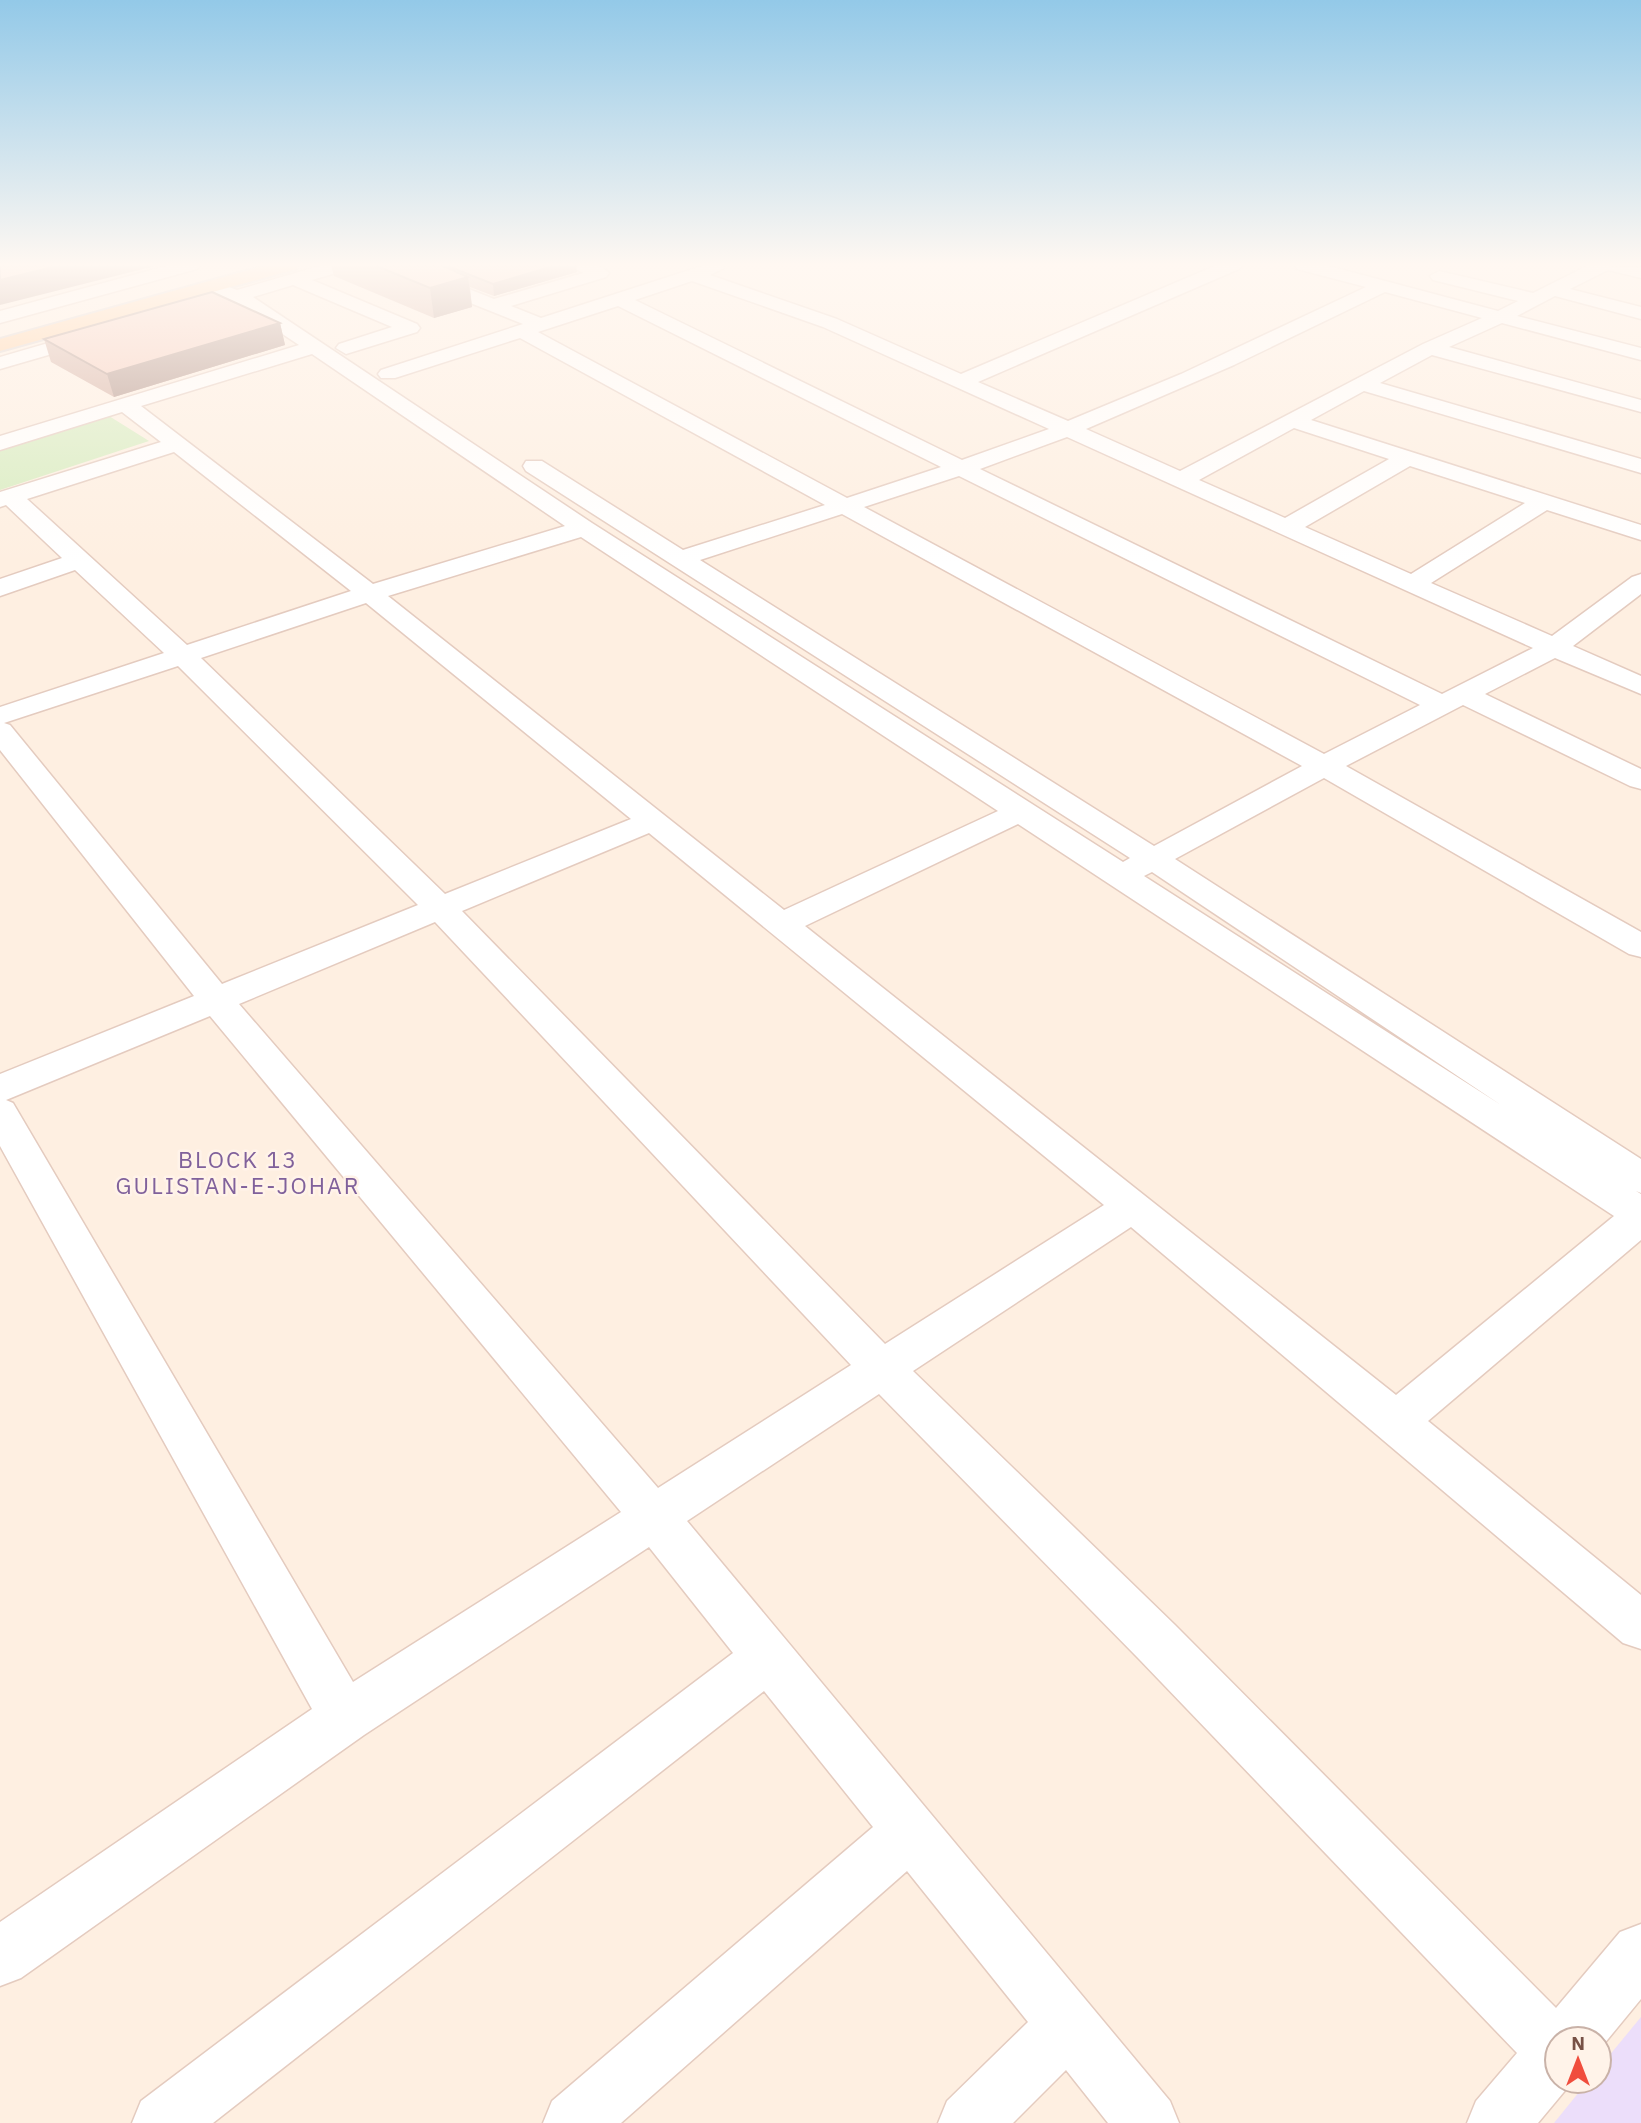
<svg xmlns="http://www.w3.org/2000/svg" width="1641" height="2123" font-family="'IBM Plex Sans',sans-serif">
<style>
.education{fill:#ecdefa}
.green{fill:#d7ecbf}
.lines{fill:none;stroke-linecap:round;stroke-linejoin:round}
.minor-casing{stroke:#e4cbbf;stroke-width:3}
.major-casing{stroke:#d9cecb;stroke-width:4}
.minor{fill:#fff;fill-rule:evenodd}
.major{fill:#ffca97;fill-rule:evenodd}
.wall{fill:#d3ab9d}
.shaded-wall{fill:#ac8b80}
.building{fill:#f5c7b7;stroke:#ac8b80;stroke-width:2}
.labels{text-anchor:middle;stroke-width:5;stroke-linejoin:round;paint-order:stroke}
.neighbourhood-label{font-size:23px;letter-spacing:2px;fill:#80619b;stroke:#fff3e9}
</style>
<rect width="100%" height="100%" fill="#feefe1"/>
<path class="education" d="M1641,2017V2123H1554L1588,2081H1599V2068Z"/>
<path class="green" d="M109,416L149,441L0,490V450Z"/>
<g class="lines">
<defs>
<path id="minor" d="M170,265H200L197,269L0,323V311Z
M323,265H353L350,269L312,280L417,324L420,328L417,332L346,354L336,348L339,344L392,327L293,285L253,297L592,523L1123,862L1130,858L526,471L523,466L526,461H542L683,550L825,505L520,338L395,378H381L378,374L381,370L523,324L385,269L382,265H408L494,299L583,273L570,265C584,265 599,262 609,273L606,277L511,306L541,318L705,265H722L724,268L710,275L837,319L961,374L1217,265H1242L1239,269L978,382L1068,421L1181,374L1366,287L1297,269L1294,265H1325L1498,311L1518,301L1433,280L1430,276L1439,271L1533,293L1589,265L1641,268V278L1608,270L1570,289L1641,307V319L1555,296L1517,316L1641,348V360L1502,323L1449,347L1641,400V412L1432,355L1380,383L1641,459V473L1364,391L1311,420L1641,525V540L1547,510L1431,583L1552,636L1632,577L1641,574V594L1573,646L1641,676V694L1555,658L1485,694L1641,769V789L1630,786L1463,705L1346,766L1641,932V957L1629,954L1324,778L1175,859L1641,1159V1193L1636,1191L1641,1194V1240L1428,1421L1641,1595V1649L1623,1643L1131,1227L913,1371L1175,1625L1556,2008L1620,1932L1641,1924V1999L1599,2050V2039H1557V2081H1573L1538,2123H1467L1476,2101L1517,2053L1139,1659L879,1394L687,1521L1170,2101L1179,2123H1108L1066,2070L1013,2123H938L947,2101L1028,2022L907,1871L621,2123H543L552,2101L873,1827L764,1691L213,2123H132L141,2101L733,1653L649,1547L364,1735L21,1978L0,1986V1922L312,1709L0,1146V1074L194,996L0,750V707L164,653L75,570L0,596V579L62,558L6,505L0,507V492L161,442L122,412L0,450V436L299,345L239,305C232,301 225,306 216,304L214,300L219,295L204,286L213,281L237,290ZM692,281L823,327L1049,429L962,460L635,300ZM1385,292L1482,318L1423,344L1180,471L1086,429L1234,365ZM618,306L941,467L847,498L538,332ZM312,354L565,526L373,584L141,406ZM1294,428L1389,459L1285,518L1199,480ZM1067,437L1533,648L1442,694L980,469ZM174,452L351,591L187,645L27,499ZM1410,466L1525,503L1411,574L1305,527ZM959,476L1420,705L1324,754L864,507ZM842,514L1302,766L1154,846L700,560ZM581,537L998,811L784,910L388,596ZM366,603L631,819L445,894L201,658ZM178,666L418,905L222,984L10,725L4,723ZM1018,824L1614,1216L1396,1395L805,926ZM649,833L1104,1205L885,1344L462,911ZM1152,872L1501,1105L1144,876ZM435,922L851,1365L658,1488L239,1004ZM210,1016L621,1512L353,1682L13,1103L6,1100Z
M93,330L100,332L103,336L100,340L0,369V357Z"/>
<path id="major" d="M267,265H298L296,269L0,351V339Z"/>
</defs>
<use href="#minor" class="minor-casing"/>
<use href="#major" class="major-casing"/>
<use href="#minor" class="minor"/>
<use href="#major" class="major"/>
</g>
<path class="wall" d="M331,265H576L577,272L494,296L470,287L472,307L434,318L334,276Z
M280,323L285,345L114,397L51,362L44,339Z"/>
<path class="shaded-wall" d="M61,265H159L0,305V280Z
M557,265H576L577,272L494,296L493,284Z
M468,277L472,307L434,318L430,288Z
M280,323L285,345L114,397L107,374Z"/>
<path class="building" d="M0,265H61L0,280Z
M374,265H441L468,277L430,288Z
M445,265H557L493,284Z
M212,292L280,323L107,374L44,339Z"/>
<linearGradient id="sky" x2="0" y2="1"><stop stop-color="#93c9e8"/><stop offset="0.47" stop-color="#fff8f2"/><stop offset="1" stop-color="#fff8f2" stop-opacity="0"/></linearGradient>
<rect width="1641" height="563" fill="url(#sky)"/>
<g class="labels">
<g class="neighbourhood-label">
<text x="238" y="1168">BLOCK 13<tspan x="238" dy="26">GULISTAN-E-JOHAR</tspan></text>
</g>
</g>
<g transform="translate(1578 2060)"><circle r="33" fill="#fff3e9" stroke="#c9b2a8" stroke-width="2"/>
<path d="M0-5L12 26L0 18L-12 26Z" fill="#f04d3d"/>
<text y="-10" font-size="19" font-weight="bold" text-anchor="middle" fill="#775146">N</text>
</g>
</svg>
